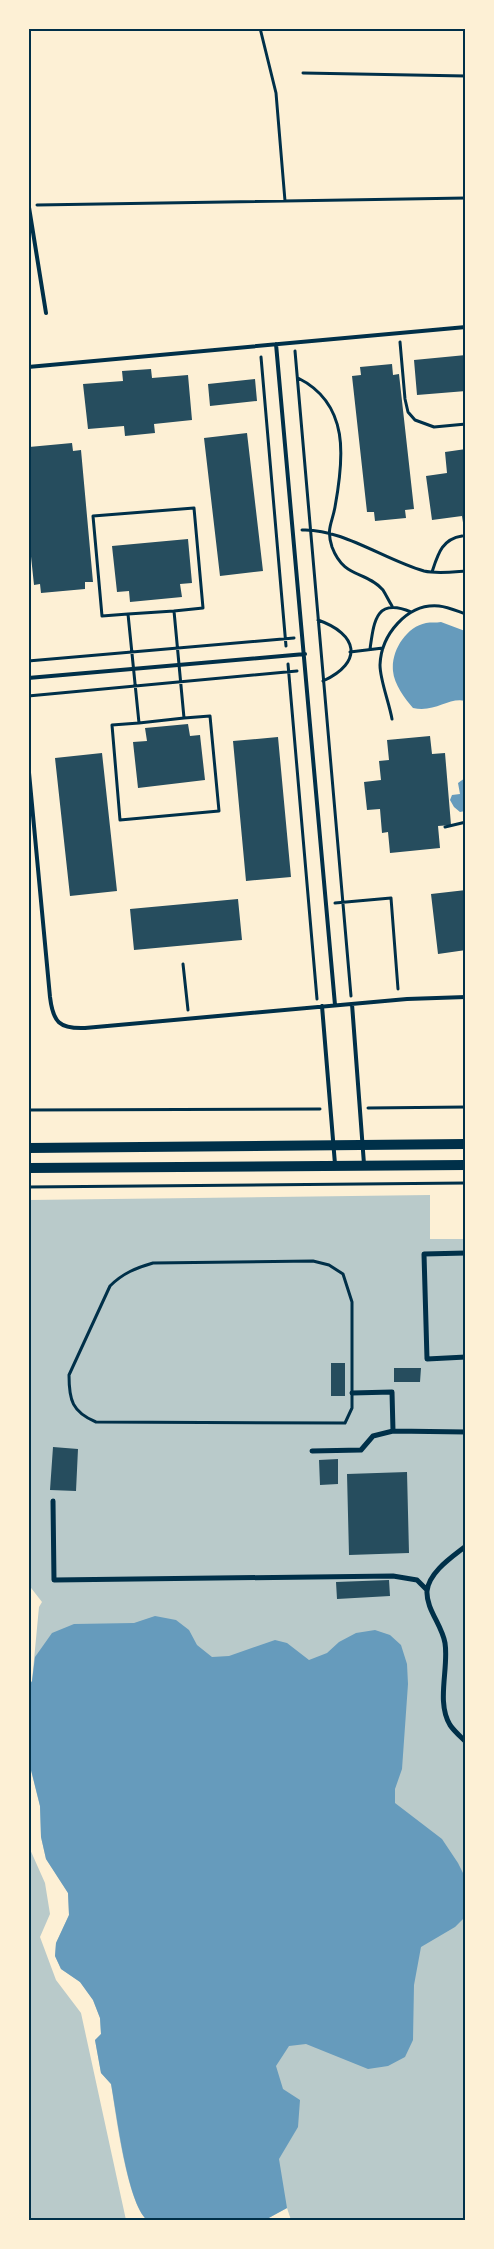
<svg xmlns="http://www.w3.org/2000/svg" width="494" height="2249" font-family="Helvetica,sans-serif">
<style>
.green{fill:#b9caca}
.water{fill:#669bbc}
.building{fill:#264d5e}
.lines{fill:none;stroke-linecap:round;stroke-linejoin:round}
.path{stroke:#003049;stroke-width:3}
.service{stroke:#003049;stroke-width:4}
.pedestrian{stroke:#003049;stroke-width:5}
.secondary{stroke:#003049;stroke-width:10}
.neatline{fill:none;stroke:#003049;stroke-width:2}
</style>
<rect width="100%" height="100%" fill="#fdf0d5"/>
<path class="green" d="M430,1195V1239H466L465,2220H291L287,2208L265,2220H147C127,2202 116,2115 111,2084L101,2073L95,2040L101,2034L100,2018L93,2000L80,1982L61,1969L55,1956L56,1943L69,1915L68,1893L46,1859L41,1837L40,1806L29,1762V1686L32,1681L39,1607L42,1602L28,1584L29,1200Z
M29,1847L45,1883L50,1914L40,1937L56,1980L81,2013L126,2220H29Z"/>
<path class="water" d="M441,622L465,631V701C449,697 435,713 413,708C405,699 394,684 393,671C391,651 406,627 426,623C431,622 436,623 441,622Z
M465,778V811L460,812L454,807L450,800L452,795L460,794L458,783Z
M155,1616L176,1620L189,1630L197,1645L212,1657L229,1656L275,1640L287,1643L309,1660L327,1653L339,1642L356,1633L375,1630L390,1635L401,1645L407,1664L408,1684L402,1769L395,1789V1803L442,1839L458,1863L465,1877V1917L455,1927L421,1947L414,1985L413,2040L405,2057L388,2066L368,2069L306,2044L289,2046L276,2066L283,2089L300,2100L298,2127L279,2159L287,2208L265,2220H147C127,2202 117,2115 111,2084L101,2073L95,2040L101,2034L100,2018L93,2000L80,1982L61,1969L55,1956L56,1943L69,1915L68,1893L46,1859L41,1837L40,1806L29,1762V1686L32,1681L35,1657L52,1633L74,1624L134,1623Z"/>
<path class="building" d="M466,355V391L417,395L414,360Z
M392,364L393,375L399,374L414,509L405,510L406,518L375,521L374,512H367L352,376L361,375L360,367Z
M151,369L152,378L188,375L192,420L154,424L155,433L125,436L124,426L88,429L83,384L123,381L122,371Z
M255,379L257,401L210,406L208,384Z
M247,433L263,571L220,576L204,438Z
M72,443L73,451L81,450L93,582H85V589L41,593L40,584L34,585L28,528L29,447Z
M466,449V529H464L462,516L432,520L426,476L447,473L445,452Z
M188,539L192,583L180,584L182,597L130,602L129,591L117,592L112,546Z
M188,724L190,736L200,735L205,780L138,788L133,742L147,741L145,728Z
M430,736L432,754L445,753L451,825L438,826L440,848L390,853L388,832L382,833L380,809L367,810L364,782L381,780L379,761L389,760L387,740Z
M278,737L291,877L246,881L233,741Z
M102,753L117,891L70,896L55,758Z
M466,890V950L438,954L431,894Z
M238,899L242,940L134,950L130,909Z
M331,1363H345V1396H331Z
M394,1368H421L420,1382H394Z
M53,1447L78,1449L76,1491L50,1490Z
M338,1459V1484L320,1485L319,1460Z
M407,1472L409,1553L349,1555L347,1474Z
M389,1580L390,1596L337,1599L336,1582Z"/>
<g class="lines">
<path class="path" d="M260,28L276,93L285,201
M303,73L466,76
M37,205L466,198
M400,342L405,399L408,412L415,420L434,427L466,424
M295,351L351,996
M261,357L286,646
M298,378C350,404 344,458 335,507C332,524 326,528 332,547C344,579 365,570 383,590C386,595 389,601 392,606
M194,508L203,608L174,611L184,718L210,716L219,811L120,820L112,725L139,723L128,614L102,616L93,516Z
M302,530C341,528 385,560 424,571C437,574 452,572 466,571
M432,572C438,554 442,539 462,536
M128,614L174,611
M318,620C358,634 364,662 323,681
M370,649C374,621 376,597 411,612
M350,652L383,648
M28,661L294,638
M288,664L317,999
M28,696L297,671
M392,719C389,702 380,680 380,665C381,635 407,603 439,606C448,607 457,611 466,614
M139,723L184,718
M445,827L466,822
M335,903L391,898L398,989
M183,964L188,1010
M368,1108L466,1107
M28,1110L320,1109
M28,1187L466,1183
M313,1261L329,1265L343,1274L352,1302V1408L345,1423L96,1422C72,1412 69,1400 69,1375L110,1286C123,1273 136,1268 153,1263Z"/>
<path class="service" d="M28,201L46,313
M276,344L335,1005
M28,367L466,327
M28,678L305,654
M28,762L50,997C53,1022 59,1029 85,1028L407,999L466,997
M352,1004L364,1164
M322,1006L335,1164"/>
<path class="pedestrian" d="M466,1253L424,1254L427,1359L466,1357
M352,1393L392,1392L393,1431
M312,1451L361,1450L373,1436L393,1431L466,1432
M53,1501L54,1580L393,1576L417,1580L427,1590
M466,1546C452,1557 429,1572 427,1591C426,1609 442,1625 445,1643C449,1668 436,1702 450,1725C454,1731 461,1737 466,1742"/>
<path class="secondary" d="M28,1148L466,1144
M28,1168L466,1165"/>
</g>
<rect width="494" height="2249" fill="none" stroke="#fdf0d5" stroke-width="60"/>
<rect x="30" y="30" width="434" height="2189" class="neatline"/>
</svg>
